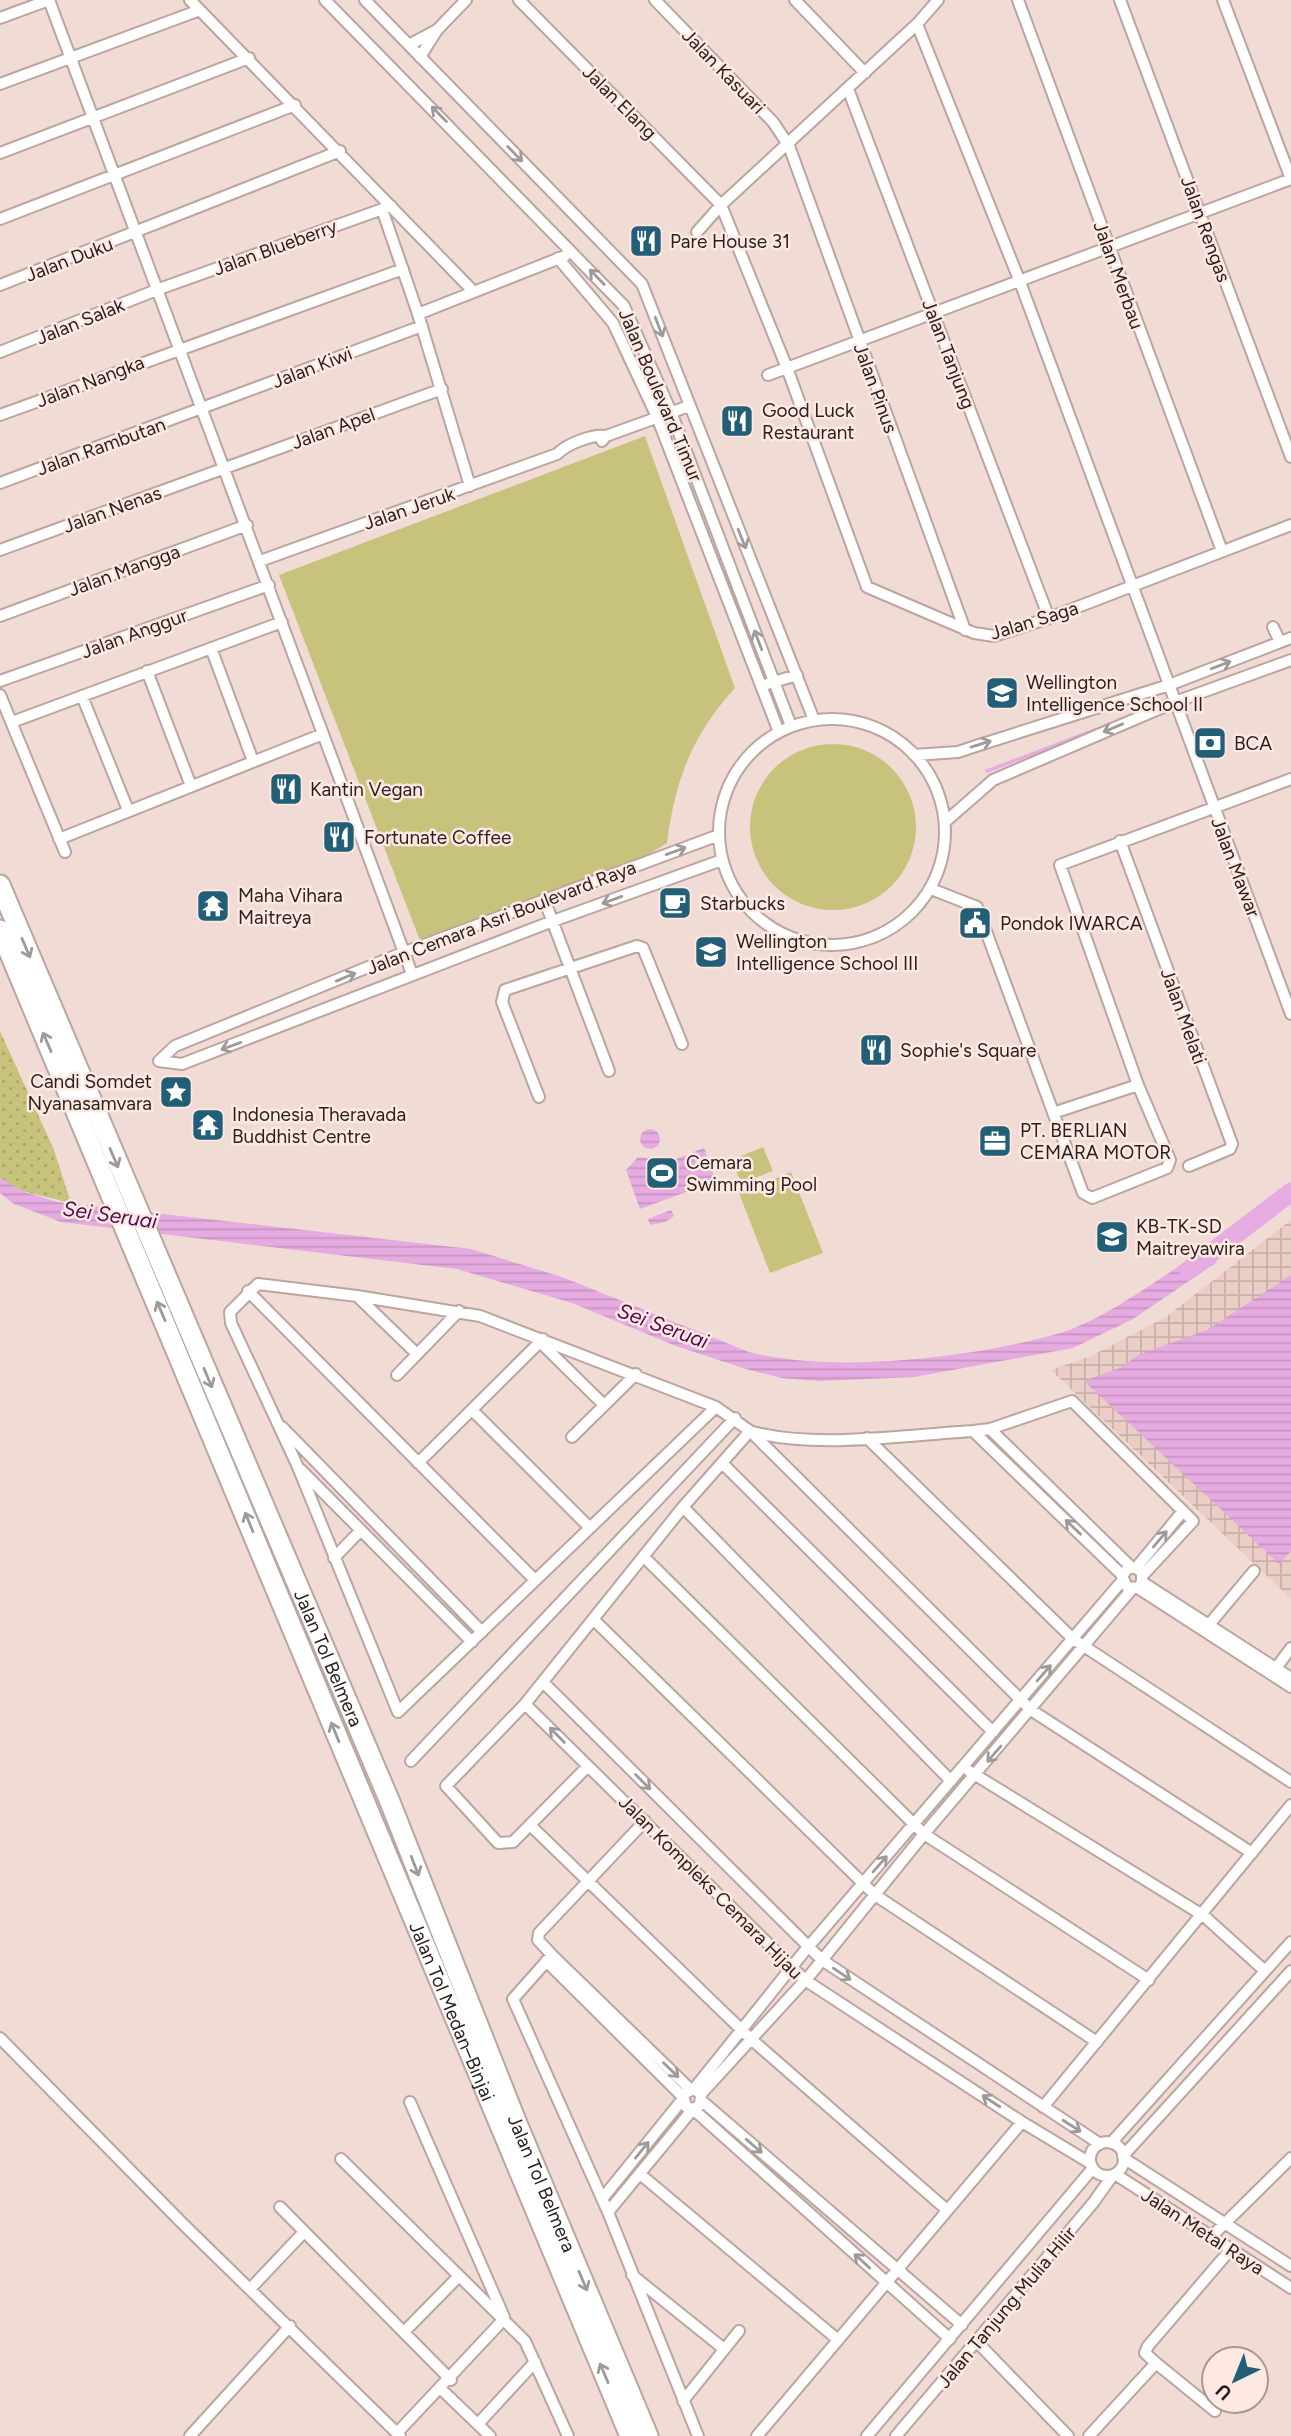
<svg xmlns="http://www.w3.org/2000/svg" width="1291" height="2436" font-family="Figtree,sans-serif">
<style>
.industrial{fill:url(#industrial-grid)}
.grass{fill:url(#grass-dots)}
.park{fill:#c8c37c}
.water{fill:url(#water-rules)}
.lines{fill:none;stroke-linecap:round;stroke-linejoin:round}
.stream{stroke:#e6ace1;stroke-width:3.5}
.river{stroke:#e6ace1;stroke-width:19}
.minor-casing{stroke:#baa59f;stroke-width:14}
.motorway-casing{stroke:#baa59f;stroke-width:23}
.minor{stroke:#fff;stroke-width:10}
.motorway{stroke:#fff;stroke-width:19}
.oneway{stroke:#9e9a99}
.labels{text-anchor:middle;stroke-width:5;stroke-linejoin:round;paint-order:stroke}
.street-label{font-size:19px;fill:#271f1d;stroke:#fee8e2}
.poi-label{font-size:19px;fill:#271f1d;stroke:#fee8e2;text-anchor:start}
.water-label{font-size:21px;font-style:italic;fill:#500b4d;stroke:#fee8e2}
</style>
<defs>
<pattern id="industrial-grid" width="8" height="8" patternUnits="userSpaceOnUse" patternTransform="scale(1.75)"><rect width="8" height="8" fill="#eacdc4"/><path d="M0 4h8M4 0v8" fill="none" stroke="#c9b0a8"/></pattern>
<pattern id="grass-dots" width="8" height="8" patternUnits="userSpaceOnUse" patternTransform="scale(1.75)"><rect width="8" height="8" fill="#c8c37c"/><path d="M2 2h.1M6 6h.1" fill="none" stroke="#aca76b" stroke-width="1.8" stroke-linecap="round"/></pattern>
<pattern id="water-rules" width="6" height="5" patternUnits="userSpaceOnUse" patternTransform="scale(1.75)"><rect width="6" height="5" fill="#e6ace1"/><path d="M0 2.5h6" fill="none" stroke="#c594c1"/></pattern>
</defs>
<rect width="100%" height="100%" fill="#f1dbd5"/>
<path class="industrial" d="M1291,1220V1599L1051,1370L1091,1356L1166,1317Z"/>
<path class="grass" d="M0,1031L54,1150L71,1203L22,1191L0,1178Z"/>
<path class="park" d="M645,436L735,688C692,735 675,780 667,843L636,862L421,943L279,575Z
M750 827a83 83 0 1 1 166 0a83 83 0 1 1-166 0Z
M763,1147L773,1171L741,1183L732,1160Z
M791,1172L823,1253L770,1273L739,1193Z"/>
<path class="water" d="M640 1139a10 10 0 1 1 20 0a10 10 0 1 1-20 0Z
M704,1148L716,1181L640,1209L626,1170L638,1157L671,1161Z
M0,1178L22,1191L57,1202L471,1249L562,1277L749,1352C833,1374 975,1358 1060,1333C1104,1320 1163,1276 1203,1250L1217,1262L1133,1319L1073,1348L914,1377L820,1381L781,1378L746,1369L676,1346L572,1303L457,1269L61,1222L14,1204L0,1193Z
M671,1210L674,1216L665,1222L650,1225L648,1219Z
M1291,1275V1551L1279,1564L1084,1381L1120,1368L1138,1355L1207,1330Z"/>
<g class="lines">
<path class="stream" d="M987,771L1111,724"/>
<path class="river" d="M1189,1270L1291,1192"/>
<defs>
<path id="minor" d="M49,0L323,734L59,839
M190,0L473,291
M325,0L624,306L671,412L791,726
M365,0L642,284L814,720
M519,0L721,205L787,368L867,587L974,633L994,636L1049,618L1291,525
M655,0L773,122L789,146L965,630
M795,0L865,73
M1018,0L1222,551
M1120,0L1291,457
M1223,0L1291,179
M0,18L49,0
M917,24L1020,282L1291,1014
M409,45L437,30
M420,57L437,30L466,0
M0,84L200,10
M848,89L1049,618
M0,153L249,58
M382,209L418,314L470,486
M0,219L295,105
M697,232L721,205L917,24L938,0
M558,258L613,323L657,417L779,732
M0,285L340,151
M418,314L565,256
M0,352L159,289L391,206
M768,375L1291,179
M0,415L403,269
M602,441L606,436L689,406
M0,483L422,326
M0,550L442,389
M260,561L557,454C567,444 592,434 606,436
M0,616L247,525
M1273,627L1280,642
M211,648L253,761
M147,671L191,786
M0,681L269,585
M767,684L797,675
M0,695L65,852
M82,696L128,810
M719 832a113 113 0 1 1 226 0a113 113 0 1 1-226 0Z
M12,722L282,622
M323,734L412,974
M914,755L958,752L976,746L1169,685L1291,638
M945,822L993,780L1175,702L1291,660
M1120,841L1232,1144L1230,1149L1189,1166
M931,889L977,907L1083,1193L1092,1198L1167,1168L1170,1160L1138,1085L1060,865L1291,779
M544,899L609,1071
M159,1061L175,1046L405,952L719,835
M159,1061L182,1064L553,921L722,860
M539,1097L502,1002L505,990L637,946L643,948L682,1044
M1053,1113L1138,1085
M248,1291L535,1580
M357,1296L417,1354
M540,1342L604,1405
M397,1375L459,1311
M716,1407L398,1712L298,1467L231,1323L230,1312L258,1284L357,1296L480,1316L716,1407L750,1431L1031,1710L1252,1853
M472,1410L589,1527
M282,1427L482,1632
M990,1429L1131,1567
M973,1431L1122,1575
M753,1432C816,1449 907,1435 973,1431L990,1429L1072,1401L1193,1521L1143,1575
M572,1437L636,1374
M867,1438L1073,1639L1291,1782
M418,1463L543,1339
M722,1463L993,1732
M301,1470L472,1642
M683,1507L951,1781
M644,1557L924,1834L1149,1980
M334,1558L361,1530
M1136,1568L1183,1511
M1142,1582L1291,1678
M1138,1588L1142,1582V1573L1136,1568H1128L1122,1576L1127,1587L1138,1588L1291,1687
M594,1620L875,1895L1097,2042
M1207,1627L1254,1571
M1273,1672L1291,1648
M543,1682L822,1960L1100,2144
M525,1704L805,1980L1022,2122L1090,2163
M411,1761L735,1418
M588,1766L513,1842L498,1843L446,1786L525,1704L683,1507L750,1431
M969,1771L1204,1916L1265,1971
M645,1821L539,1933L538,1940L552,1955L513,1999L608,2212L698,2436
M530,1825L751,2039L947,2210
M552,1955L690,2089
M546,1961L682,2096
M0,2038L183,2224L400,2436
M694,2089L803,1953L1122,1581
M701,2094L810,1975L924,1834L1132,1589
M702,2101L962,2325
M410,2102L504,2317
M1043,2107L1291,1805
M1090 2159a17 17 0 1 1 34 0a17 17 0 1 1-34 0Z
M1111,2143L1291,1942
M1123,2156L1291,1971
M341,2159L525,2341L568,2436
M1125,2159L1291,2266
M640,2174L837,2339
M1115,2174L1291,2288
M602,2199L682,2100
M280,2207L451,2380
M608,2212L693,2109L700,2105L701,2094L694,2089L683,2094L686,2107L693,2109L950,2339
M1211,2237L1291,2158
M632,2275L724,2349
M250,2289L304,2232
M404,2332L458,2277
M977,2342L1068,2436
M1156,2363L1215,2411
M441,2389L490,2436
M683,2401L739,2331
M478,2424L535,2362
M397,2433L504,2319
M190,2436L290,2326
M757,2436L1022,2122
M867,2436L1093,2168
M896,2436L1093,2203L1113,2175
M1089,2436L1156,2363L1145,2353L1148,2346L1231,2249"/>
<g id="motorway">
<path id="s1" d="M0,885L390,1802L516,2121L648,2436"/>
<path id="s2" d="M0,930L630,2436"/>
</g>
</defs>
<use href="#minor" class="minor-casing"/>
<use href="#motorway" class="motorway-casing"/>
<use href="#minor" class="minor"/>
<use href="#motorway" class="motorway"/>
</g>
<defs><path id="oneway-shaft" d="M-6 0H5M1.5-3L5.5 0L1.5 3" fill="none" stroke-width="1.6" stroke-linecap="round" stroke-linejoin="round" transform="scale(1.75)"/></defs>
<g class="oneway">
<use href="#oneway-shaft" transform="translate(439 114) rotate(-135)"/>
<use href="#oneway-shaft" transform="translate(515 154) rotate(46)"/>
<use href="#oneway-shaft" transform="translate(597 277) rotate(-134)"/>
<use href="#oneway-shaft" transform="translate(659 327) rotate(69)"/>
<use href="#oneway-shaft" transform="translate(742 539) rotate(68)"/>
<use href="#oneway-shaft" transform="translate(758 640) rotate(-111)"/>
<use href="#oneway-shaft" transform="translate(1221 665) rotate(-21)"/>
<use href="#oneway-shaft" transform="translate(1113 728) rotate(157)"/>
<use href="#oneway-shaft" transform="translate(981 744) rotate(-17)"/>
<use href="#oneway-shaft" transform="translate(676 851) rotate(-20)"/>
<use href="#oneway-shaft" transform="translate(612 900) rotate(160)"/>
<use href="#oneway-shaft" transform="translate(26 948) rotate(67)"/>
<use href="#oneway-shaft" transform="translate(346 977) rotate(-23)"/>
<use href="#oneway-shaft" transform="translate(47 1042) rotate(-113)"/>
<use href="#oneway-shaft" transform="translate(231 1046) rotate(160)"/>
<use href="#oneway-shaft" transform="translate(114 1158) rotate(67)"/>
<use href="#oneway-shaft" transform="translate(161 1311) rotate(-113)"/>
<use href="#oneway-shaft" transform="translate(208 1378) rotate(67)"/>
<use href="#oneway-shaft" transform="translate(249 1522) rotate(-112)"/>
<use href="#oneway-shaft" transform="translate(1073 1527) rotate(-136)"/>
<use href="#oneway-shaft" transform="translate(1160 1539) rotate(-50)"/>
<use href="#oneway-shaft" transform="translate(1044 1673) rotate(-49)"/>
<use href="#oneway-shaft" transform="translate(335 1732) rotate(-112)"/>
<use href="#oneway-shaft" transform="translate(557 1735) rotate(-135)"/>
<use href="#oneway-shaft" transform="translate(994 1754) rotate(131)"/>
<use href="#oneway-shaft" transform="translate(643 1782) rotate(45)"/>
<use href="#oneway-shaft" transform="translate(880 1864) rotate(-49)"/>
<use href="#oneway-shaft" transform="translate(415 1866) rotate(69)"/>
<use href="#oneway-shaft" transform="translate(842 1974) rotate(34)"/>
<use href="#oneway-shaft" transform="translate(671 2070) rotate(44)"/>
<use href="#oneway-shaft" transform="translate(991 2101) rotate(-147)"/>
<use href="#oneway-shaft" transform="translate(1072 2126) rotate(33)"/>
<use href="#oneway-shaft" transform="translate(754 2146) rotate(41)"/>
<use href="#oneway-shaft" transform="translate(642 2150) rotate(-51)"/>
<use href="#oneway-shaft" transform="translate(862 2261) rotate(-138)"/>
<use href="#oneway-shaft" transform="translate(583 2281) rotate(67)"/>
<use href="#oneway-shaft" transform="translate(604 2373) rotate(-113)"/>
</g>
<defs>
<symbol id="restaurant-square" viewBox="-11 -11 22 22"><rect x="-9" y="-9" width="18" height="18" rx="4" fill="#225e76" stroke="#fee8e2"/><path d="M-5-6h1v4h1v-4h1v4h1v-4h1v5L-1.5 .5V6h-2V.5L-5-1ZM5-6V6H3V1.5H1.5Q1.5-4 5-6Z" fill="#fff"/></symbol>
<symbol id="school-square" viewBox="-11 -11 22 22"><rect x="-9" y="-9" width="18" height="18" rx="4" fill="#225e76" stroke="#fee8e2"/><path d="M0-5L7-2L0 1L-7-2ZM-4 1L0 2.5L4 1V4Q0 6-4 4Z" fill="#fff"/></symbol>
<symbol id="bank-square" viewBox="-11 -11 22 22"><rect x="-9" y="-9" width="18" height="18" rx="4" fill="#225e76" stroke="#fee8e2"/><path d="M-6-4H6V4H-6ZM0-2.3a2.3 2.3 0 1 0 0 4.6a2.3 2.3 0 1 0 0-4.6Z" fill="#fff"/></symbol>
<symbol id="cafe-square" viewBox="-11 -11 22 22"><rect x="-9" y="-9" width="18" height="18" rx="4" fill="#225e76" stroke="#fee8e2"/><path d="M-5.5-4.5H6V0H3Q3 3.5 0 3.5H-2.5Q-5.5 3.5-5.5 0ZM3-3.2v2h1.7v-2ZM-6 4.5H4V6H-6Z" fill="#fff"/></symbol>
<symbol id="temple-square" viewBox="-11 -11 22 22"><rect x="-9" y="-9" width="18" height="18" rx="4" fill="#225e76" stroke="#fee8e2"/><path d="M0-6L5-2H3V0L6.5 2.5H4V6H1.5V3h-3V6H-4V2.5H-6.5L-3 0V-2H-5Z" fill="#fff"/></symbol>
<symbol id="civic-square" viewBox="-11 -11 22 22"><rect x="-9" y="-9" width="18" height="18" rx="4" fill="#225e76" stroke="#fee8e2"/><path d="M-.6-6.5H3V-4.5H.6V-3L4-1V1h2V6H-6V1h2V-1L-.6-3ZM-1.2 2.5V6h2.4V2.5Z" fill="#fff"/></symbol>
<symbol id="sight-square" viewBox="-11 -11 22 22"><rect x="-9" y="-9" width="18" height="18" rx="4" fill="#225e76" stroke="#fee8e2"/><path d="M0-6L1.8-2.2L6-1.7L2.9 1.2L3.7 5.4L0 3.3L-3.7 5.4L-2.9 1.2L-6-1.7L-1.8-2.2Z" fill="#fff"/></symbol>
<symbol id="office-square" viewBox="-11 -11 22 22"><rect x="-9" y="-9" width="18" height="18" rx="4" fill="#225e76" stroke="#fee8e2"/><path d="M-6-3h4V-5.5h4V-3h4V5H-6ZM-1-4.5V-3h2v-1.5ZM-6 0V1H6V0Z" fill="#fff"/></symbol>
<symbol id="stadium-square" viewBox="-11 -11 22 22"><rect x="-9" y="-9" width="18" height="18" rx="4" fill="#225e76" stroke="#fee8e2"/><path d="M0-5a6.5 5 0 1 0 0 10a6.5 5 0 1 0 0-10ZM-3.5-1.8h7v3.6h-7Z" fill="#fff"/></symbol>
</defs>
<g fill-rule="evenodd">
<use href="#restaurant-square" x="627" y="222" width="38" height="38"/>
<use href="#restaurant-square" x="718" y="402" width="38" height="38"/>
<use href="#school-square" x="983" y="674" width="38" height="38"/>
<use href="#bank-square" x="1191" y="724" width="38" height="38"/>
<use href="#restaurant-square" x="267" y="770" width="38" height="38"/>
<use href="#restaurant-square" x="320" y="818" width="38" height="38"/>
<use href="#cafe-square" x="656" y="884" width="38" height="38"/>
<use href="#temple-square" x="194" y="887" width="38" height="38"/>
<use href="#civic-square" x="956" y="904" width="38" height="38"/>
<use href="#school-square" x="692" y="933" width="38" height="38"/>
<use href="#restaurant-square" x="857" y="1031" width="38" height="38"/>
<use href="#sight-square" x="157" y="1073" width="38" height="38"/>
<use href="#temple-square" x="189" y="1106" width="38" height="38"/>
<use href="#office-square" x="976" y="1122" width="38" height="38"/>
<use href="#stadium-square" x="643" y="1154" width="38" height="38"/>
<use href="#school-square" x="1093" y="1218" width="38" height="38"/>
</g>
<g class="labels">
<g class="street-label">
<text transform="translate(724 71) rotate(46)" y="7">Jalan Kasuari</text>
<text transform="translate(620 102) rotate(45)" y="7">Jalan Elang</text>
<text transform="translate(1206 229) rotate(70)" y="7">Jalan Rengas</text>
<text transform="translate(275 247) rotate(-20)" y="7">Jalan Blueberry</text>
<text transform="translate(69 259) rotate(-21)" y="7">Jalan Duku</text>
<text transform="translate(1119 275) rotate(70)" y="7">Jalan Merbau</text>
<text transform="translate(80 321) rotate(-22)" y="7">Jalan Salak</text>
<text transform="translate(949 354) rotate(69)" y="7">Jalan Tanjung</text>
<text transform="translate(312 367) rotate(-21)" y="7">Jalan Kiwi</text>
<text transform="translate(90 381) rotate(-21)" y="7">Jalan Nangka</text>
<text transform="translate(876 388) rotate(70)" y="7">Jalan Pinus</text>
<text transform="translate(661 395) rotate(67)" y="7">Jalan Boulevard Timur</text>
<text transform="translate(333 428) rotate(-20)" y="7">Jalan Apel</text>
<text transform="translate(101 446) rotate(-20)" y="7">Jalan Rambutan</text>
<text transform="translate(409 508) rotate(-19)" y="7">Jalan Jeruk</text>
<text transform="translate(112 509) rotate(-20)" y="7">Jalan Nenas</text>
<text transform="translate(124 570) rotate(-20)" y="7">Jalan Mangga</text>
<text transform="translate(1034 620) rotate(-17)" y="7">Jalan Saga</text>
<text transform="translate(134 633) rotate(-20)" y="7">Jalan Anggur</text>
<text transform="translate(1236 867) rotate(69)" y="7">Jalan Mawar</text>
<text transform="translate(501 917) rotate(-21)" y="7">Jalan Cemara Asri Boulevard Raya</text>
<text transform="translate(1184 1016) rotate(70)" y="7">Jalan Melati</text>
<text dy="7" stroke="none"><textPath href="#s1" startOffset="840">Jalan Tol Belmera</textPath></text>
<text transform="translate(711 1887) rotate(45)" y="7">Jalan Kompleks Cemara Hijau</text>
<text dy="7" stroke="none"><textPath href="#s2" startOffset="1172">Jalan Tol Medan–Binjai</textPath></text>
<text dy="7" stroke="none"><textPath href="#s1" startOffset="1407">Jalan Tol Belmera</textPath></text>
<text transform="translate(1203 2231) rotate(33)" y="7">Jalan Metal Raya</text>
<text transform="translate(1006 2307) rotate(-50)" y="7">Jalan Tanjung Mulia Hilir</text>
</g>
<g class="poi-label">
<text x="670" y="248">Pare House 31</text>
<text x="762" y="417">Good Luck<tspan x="762" dy="22">Restaurant</tspan></text>
<text x="1026" y="689">Wellington<tspan x="1026" dy="22">Intelligence School II</tspan></text>
<text x="1234" y="750">BCA</text>
<text x="310" y="796">Kantin Vegan</text>
<text x="364" y="844">Fortunate Coffee</text>
<text x="238" y="902">Maha Vihara<tspan x="238" dy="22">Maitreya</tspan></text>
<text x="700" y="910">Starbucks</text>
<text x="1000" y="930">Pondok IWARCA</text>
<text x="736" y="948">Wellington<tspan x="736" dy="22">Intelligence School III</tspan></text>
<text x="900" y="1057">Sophie's Square</text>
<text x="152" y="1088" text-anchor="end">Candi Somdet<tspan x="152" dy="22">Nyanasamvara</tspan></text>
<text x="232" y="1121">Indonesia Theravada<tspan x="232" dy="22">Buddhist Centre</tspan></text>
<text x="1020" y="1137">PT. BERLIAN<tspan x="1020" dy="22">CEMARA MOTOR</tspan></text>
<text x="686" y="1169">Cemara<tspan x="686" dy="22">Swimming Pool</tspan></text>
<text x="1136" y="1233">KB-TK-SD<tspan x="1136" dy="22">Maitreyawira</tspan></text>
</g>
<g class="water-label">
<text transform="translate(110 1215) rotate(8)" y="7">Sei Seruai</text>
<text transform="translate(663 1326) rotate(20)" y="7">Sei Seruai</text>
</g>
</g>
<g transform="translate(1235 2380) rotate(223)"><circle r="33" fill="#fee8e2" stroke="#a89893" stroke-width="2"/>
<path d="M0-5L12 26L0 18L-12 26Z" fill="#225e76"/>
<text y="-10" font-size="19" font-weight="bold" text-anchor="middle" fill="#271f1d">U</text>
</g>
</svg>
